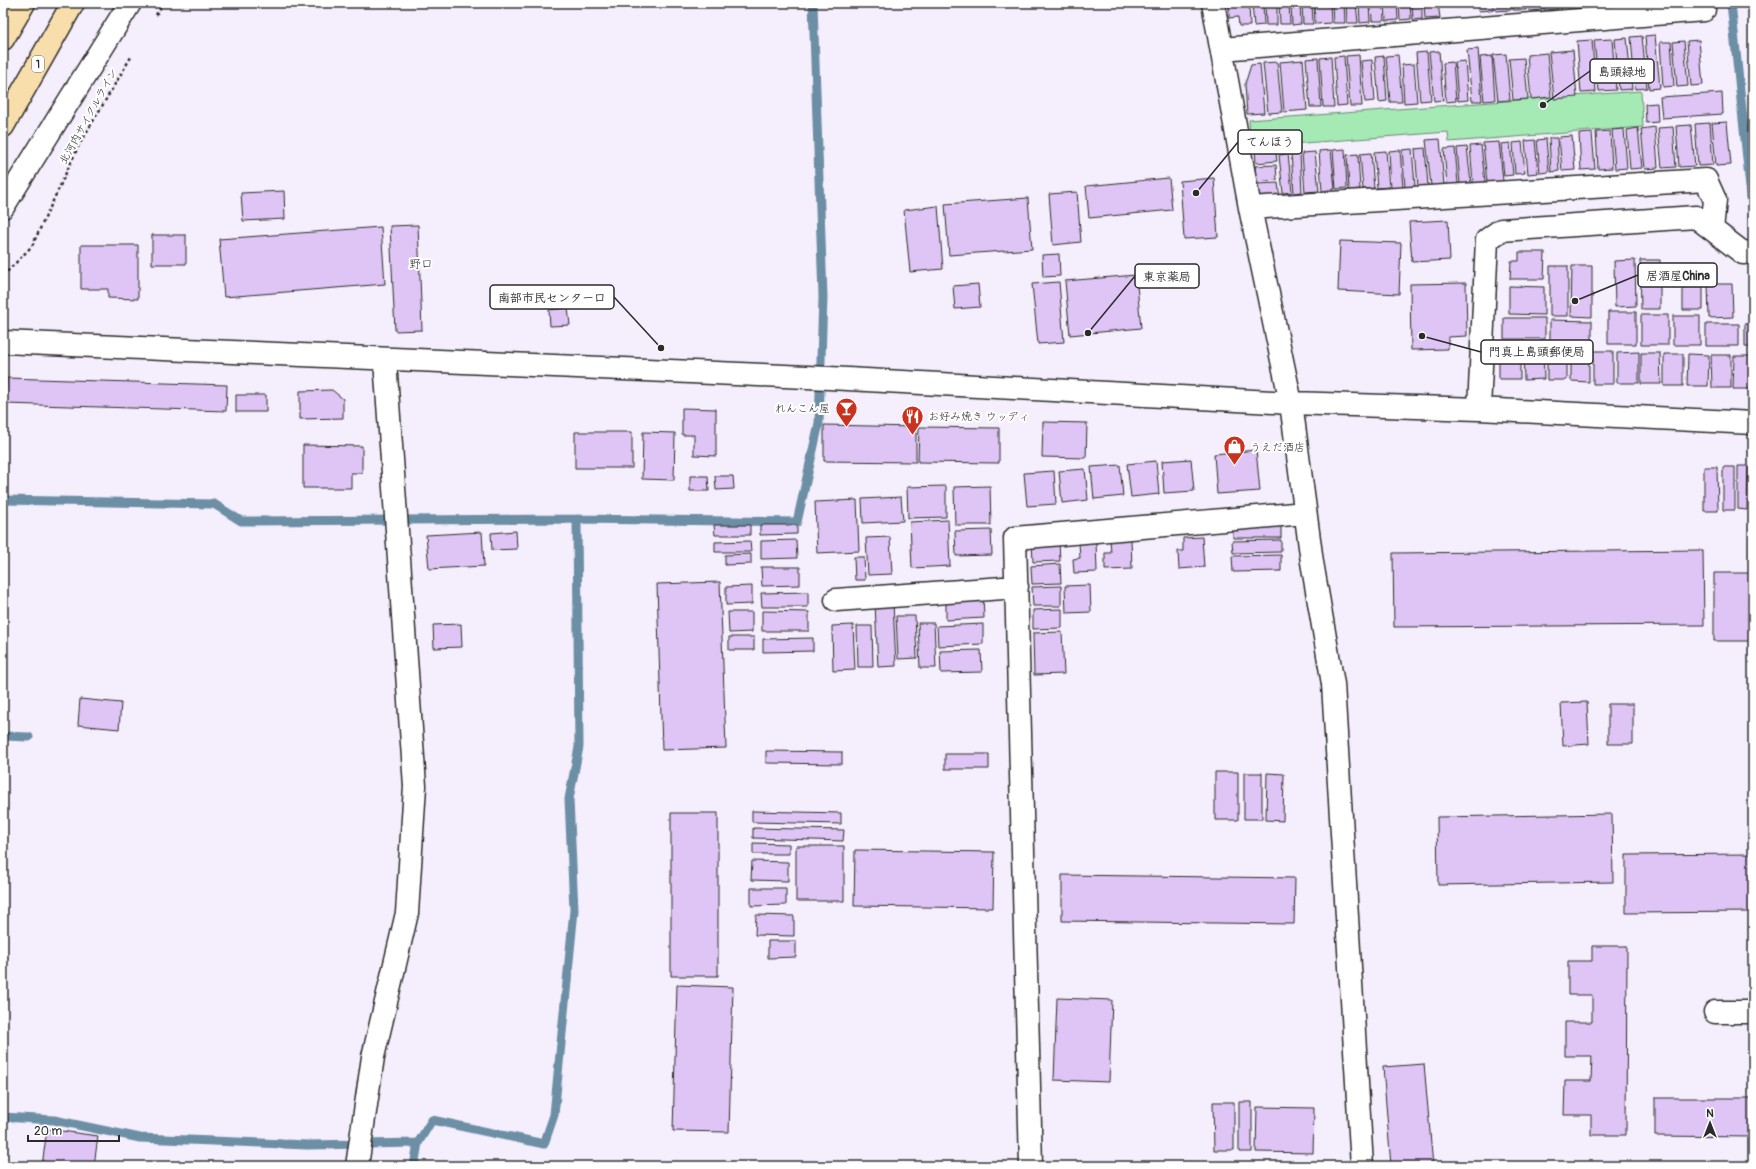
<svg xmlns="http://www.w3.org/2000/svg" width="1756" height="1169" font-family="Pangolin,'Klee One',sans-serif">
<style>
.green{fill:#a5e9b4;stroke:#688a70}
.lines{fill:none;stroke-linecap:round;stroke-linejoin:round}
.stream{stroke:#6c8fa6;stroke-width:9}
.building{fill:#dec5f5;stroke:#2b2b2b}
.minor-casing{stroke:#2b2b2b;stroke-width:25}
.highway-casing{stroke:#2b2b2b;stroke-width:25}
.path{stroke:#2b2b2b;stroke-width:2.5;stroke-dasharray:3 3;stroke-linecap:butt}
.minor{stroke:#fff;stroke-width:22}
.highway{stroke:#f8deab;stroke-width:22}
.labels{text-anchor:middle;stroke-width:4;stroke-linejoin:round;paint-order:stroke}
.shield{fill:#fff;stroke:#6b6b6b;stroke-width:1}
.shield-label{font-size:10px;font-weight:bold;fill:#2b2b2b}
.street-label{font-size:11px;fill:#2b2b2b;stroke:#fff}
.poi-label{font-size:11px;fill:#2b2b2b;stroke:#fff;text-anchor:start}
.neighbourhood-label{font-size:12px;fill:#2b2b2b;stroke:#fff}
.leader{fill:none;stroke:#2b2b2b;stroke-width:1.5}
.callout-dot{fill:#2b2b2b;stroke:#fff;stroke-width:1.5}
.callout{fill:#fff;stroke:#2b2b2b;stroke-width:1.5}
.callout-label{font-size:12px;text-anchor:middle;font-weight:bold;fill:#2b2b2b}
</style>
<rect width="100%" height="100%" fill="#f5eefc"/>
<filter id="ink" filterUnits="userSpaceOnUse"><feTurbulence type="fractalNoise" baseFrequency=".025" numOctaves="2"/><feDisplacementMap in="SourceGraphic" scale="8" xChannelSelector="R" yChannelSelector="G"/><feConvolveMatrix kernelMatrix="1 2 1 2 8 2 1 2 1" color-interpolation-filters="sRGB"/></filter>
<g filter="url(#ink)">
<path class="green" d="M1641,91L1643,127L1449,142L1448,132L1251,147L1249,120Z"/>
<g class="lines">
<path class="stream" d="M1731,3L1753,217
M3,500L214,504L241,521L577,519L797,522L819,423L823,297L813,3
M3,736L29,737
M3,1117L54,1120L140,1138L307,1145L418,1143
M414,1166L418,1143L432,1120L544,1144L554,1115L574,910L569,799L579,747L577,519"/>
</g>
<path class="building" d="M1229,3H1249L1250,26H1239L1238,17L1229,18Z
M1252,3H1263L1264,25L1254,26Z
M1265,3H1277V25H1266Z
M1279,3H1289L1290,24H1280Z
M1291,3H1300L1301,24L1292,25Z
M1302,3H1312L1313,24H1303Z
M1314,3H1330L1331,23L1315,24Z
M1332,3H1344L1345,23H1333Z
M1346,3H1356L1358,23H1347Z
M1359,3H1369L1370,22L1360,23Z
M1371,3H1383L1384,21H1372Z
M1385,3H1397L1398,20L1386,21Z
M1399,3H1410L1411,19L1400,20Z
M1412,3H1422V19L1413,20Z
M1424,3H1438L1440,18L1425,19Z
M1477,3H1493V10L1478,11Z
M1495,3H1510L1511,10L1496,11Z
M1512,3H1526V10H1513Z
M1529,3H1542V10L1529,11Z
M1544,3H1557L1558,9L1544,10Z
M1560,3H1578V10L1561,11Z
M1580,3H1593V5L1581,6Z
M1748,3H1753V56Z
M1655,35L1660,88L1649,89L1645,36Z
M1642,36L1647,88L1635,89L1631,37Z
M1627,38L1632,89L1619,90L1615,39Z
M1612,39L1616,90L1599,91L1594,40Z
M1592,40L1596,92L1581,93L1577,41Z
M1699,40L1703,85L1691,86L1687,41Z
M1684,41L1688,86L1677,87L1673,42Z
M1660,42H1671L1674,86L1663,87Z
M1478,49L1482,101H1472L1467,50Z
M1573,50L1577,97L1554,99L1549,52Z
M1439,51L1443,100L1434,101L1429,52Z
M1427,52L1431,100L1420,101L1416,53Z
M1547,53L1551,97L1531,99L1527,55Z
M1506,54L1510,100L1498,101L1493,55Z
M1359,55L1362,106H1350L1346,56Z
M1398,55L1402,102H1390L1386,56Z
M1344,56L1347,105L1337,106L1334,57Z
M1384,56L1387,101L1379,102L1375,57Z
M1492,56L1495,100L1484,101L1480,57Z
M1331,57L1334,107H1323L1320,58Z
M1318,58L1321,107H1310L1306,59Z
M1524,58L1528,99L1513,100L1509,59Z
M1303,60L1307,110L1284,112L1280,62Z
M1372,60L1375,101L1365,102L1361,61Z
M1465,61L1468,100L1458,101L1455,62Z
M1277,62L1282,112L1268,113L1263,63Z
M1453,62L1456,101L1446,102L1443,63Z
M1260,64L1264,113L1247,114L1245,84L1251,65Z
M1414,64L1417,102L1404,103L1402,65Z
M1722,93L1723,114L1662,118L1660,97Z
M1657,103L1658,122L1646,123L1645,104Z
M1727,122L1731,165L1716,166L1712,123Z
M1710,123L1713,165L1698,166L1695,124Z
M1691,125L1695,166L1679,167L1676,126Z
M1655,127L1658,168L1645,169L1641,129Z
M1673,127L1676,167L1662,168L1658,128Z
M1638,128L1642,168L1630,169L1627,130Z
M1624,129L1627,168L1615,169L1612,130Z
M1610,131L1612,168L1598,169L1596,132Z
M1592,133L1595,169L1581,170L1579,134Z
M1572,136L1575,170L1562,171L1559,137Z
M1549,138H1557L1559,171L1551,172Z
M1440,139L1444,185L1431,186L1426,140Z
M1546,139L1549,172L1540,173L1537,140Z
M1535,140L1538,173L1528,174L1525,141Z
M1499,142L1503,181L1487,183L1483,143Z
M1522,142L1525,173L1515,174L1513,143Z
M1510,143L1513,175L1504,176L1501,144Z
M1481,145L1485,182L1473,183L1470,146Z
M1275,147L1277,161L1256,163L1255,149Z
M1467,147L1471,183L1460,184L1457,148Z
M1425,148L1428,186L1418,187L1415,149Z
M1455,148L1458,184L1447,185L1444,149Z
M1345,149L1347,188L1336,189L1333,150Z
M1412,149L1415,186L1405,187L1402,150Z
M1331,150L1335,189L1322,191L1319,151Z
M1400,150L1403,188L1391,189L1389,151Z
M1386,151L1389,187L1377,188L1374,152Z
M1315,152L1319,191L1305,192L1302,153Z
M1371,153L1374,188L1363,189L1360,154Z
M1288,154L1292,192L1283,193L1279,155Z
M1291,154H1300L1302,192L1294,193Z
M1358,154L1360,189L1349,190L1347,155Z
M1276,165L1277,180L1256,182L1255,166Z
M1169,178L1172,210L1089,218L1086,186Z
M1214,178L1218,237L1184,239L1180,181Z
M1278,183L1280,198L1257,200L1256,184Z
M284,191L285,219L243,221L241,193Z
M1077,192L1081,242L1053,245L1049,194Z
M1028,198L1032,249L949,255L945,204Z
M938,206L943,269L910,272L904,210Z
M1448,220L1450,260L1412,262L1409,222Z
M418,225L422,330L395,331L390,226Z
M381,227L385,284L224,297L219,239Z
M152,235H186V264H152Z
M1340,241L1401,243L1399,294L1338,291Z
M81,245H138V299L108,298V289H81Z
M1519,252H1545L1544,279H1510L1511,261H1519Z
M1059,254L1060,276L1043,277L1042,255Z
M1635,260L1636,306L1615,307L1614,261Z
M1640,260H1660V309H1641Z
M1683,262H1703V310H1683Z
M1550,266H1568V316H1550Z
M1572,266H1592V317L1571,316Z
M1136,275L1141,328L1070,335L1065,281Z
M1059,282L1064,342L1038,344L1032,284Z
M1466,283L1467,336L1448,337V349L1411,350L1410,284Z
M978,284L980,307L955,309L953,286Z
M1708,284H1732L1733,317L1709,318Z
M1509,286L1544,287V315L1509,314Z
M568,308L570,325L550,326L549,310Z
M1608,312H1636V344H1608Z
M1641,315H1668V345H1641Z
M1673,316H1700V345H1673Z
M1504,318H1545V339H1504Z
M1550,320L1592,321V342L1550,341Z
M1706,324H1739V346H1706Z
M1745,324H1753V347H1745Z
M1499,347H1520V379H1499Z
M1543,348L1544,379L1524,380L1523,349Z
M1547,349H1567V380H1547Z
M1571,349H1589V382L1571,381Z
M1593,351H1613V384H1593Z
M1639,352V383H1617V353Z
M1641,353H1660L1661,384H1641Z
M1664,354H1683V386H1664Z
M1688,354L1709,355L1708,386H1687Z
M1711,355H1731V388H1712Z
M1734,356H1753V389H1733Z
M7,378L227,385L226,411L6,404Z
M332,390L343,399V418L300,419V391Z
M236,395H266V412H236Z
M682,408L716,409V456L694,455V435H682Z
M1043,422L1087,423L1086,458L1042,457Z
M824,425L916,427V462L824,461Z
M919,427L999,428V463L918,462Z
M575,432H632V468H575Z
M643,432L675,433L674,480L642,479Z
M303,445L362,446V473H351V488H303Z
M1256,450L1260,491L1217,494L1214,454Z
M1191,459L1194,491L1164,493L1162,461Z
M1156,461L1159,494L1131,497L1127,464Z
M1120,465L1123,496L1094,499L1091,467Z
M1738,466H1748L1747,510L1738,509Z
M1704,467H1717L1718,511H1704Z
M1723,467H1735V510H1723Z
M1085,469L1088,500L1062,503L1059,471Z
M1054,471L1056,504L1027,506L1024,473Z
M690,476H708L709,491H690Z
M715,476H733L734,489L716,490Z
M946,486V517L908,518L907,487Z
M990,486L991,525H955L954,487Z
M901,497L903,521L863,523L862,499Z
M857,500L859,551L817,553L815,502Z
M948,520L950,566L912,568L910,522Z
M714,525H750V535H715Z
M760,525H797V534L760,535Z
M1233,525H1281V538H1233Z
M991,530L992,555L956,556L955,531Z
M516,531L517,549L492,550L491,533Z
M482,532L484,566L429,569L426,535Z
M890,537L892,574L868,575L866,538Z
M1202,537L1204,567L1179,569L1178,551H1183V538Z
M1131,539L1132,569L1105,570V553H1111L1110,540Z
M796,540L797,558L761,559V541Z
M1281,540V552L1233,553L1232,541Z
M750,541L751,552H715V542Z
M1059,541L1060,561L1033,562L1032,542Z
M1096,541L1097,572L1074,573L1073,559L1080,558L1079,542Z
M1703,550L1704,625L1394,627L1393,553Z
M751,554V564L725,565V555Z
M1281,555V571L1233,572L1232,556Z
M854,557H864L865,580H855Z
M1060,564L1061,583L1032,584L1031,566Z
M761,567H800V585L762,586Z
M1714,573H1753V641H1714Z
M720,582L726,748L662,750L657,584Z
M1090,585L1091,612L1066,613L1065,586Z
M752,586V604L726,605V587Z
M1061,586V606H1033L1032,587Z
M808,592V607H762L761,593Z
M983,596L984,618L946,620V598Z
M893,603L896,666L878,667L875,604Z
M1062,609V628L1033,629V610Z
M762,611L809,612V631H762Z
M728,612H752V632L729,633Z
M896,616H915L917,658L898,659Z
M918,623H934L936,668H920Z
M461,624L462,647L434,648L433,625Z
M983,624V644L938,646L937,626Z
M853,625L855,670L833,671L832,626Z
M857,626H872L873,667H858Z
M1062,632L1064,674L1034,675L1033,633Z
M729,637H754V650H729Z
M813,638V651L763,652V639Z
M981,650L982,672L941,673L940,651Z
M80,699L121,703L119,729L78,725Z
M1587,702L1589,744L1563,746L1561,703Z
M1608,704H1633V744H1608Z
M766,751L842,752V764L766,763Z
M945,754H989V769H945Z
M1215,772H1238V820H1215Z
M1244,773H1262V819H1244Z
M1267,773L1284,774L1283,821L1266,820Z
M752,811L841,813V824L752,822Z
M671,813H718V976H671Z
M1612,814L1613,882L1438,885L1437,817Z
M753,828L844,830L843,841L753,838Z
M753,843L789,844V854H753Z
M796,846H844V901H796Z
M855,850L994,852L993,908L854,906Z
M1753,854V912L1626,913V855Z
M752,861L788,862V881L751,880Z
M1062,875L1295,878L1294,924L1062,921Z
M751,888H786V905L751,906Z
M756,915L794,916V936L755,935Z
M768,941H796V957L768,958Z
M1592,946H1627L1626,1135H1591V1115H1564L1565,1081H1591L1592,1056H1565V1022H1592V995H1568V961H1592Z
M677,985L733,987L729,1132L673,1131Z
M1057,998L1112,1000L1109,1082L1054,1080Z
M1424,1064L1433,1166H1391L1383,1067Z
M1655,1098H1753V1137L1655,1136Z
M1213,1102H1234V1150H1214Z
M1239,1102H1252V1152H1239Z
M1257,1107L1314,1108L1313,1153L1256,1152Z
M47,1129L98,1136L94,1166H42Z"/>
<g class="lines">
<defs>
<path id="minor" d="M1213,3L1250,208L1291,403L1312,562L1333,684L1362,1166
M1222,49L1704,10L1703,3
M3,207L130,3
M1250,208L1706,180L1715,200L1712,229
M3,342L829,378L1291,403L1479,409L1753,423
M1479,409L1487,240L1501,230L1696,217L1743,253L1753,252
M836,600L1017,587
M1715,1012H1753
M357,1166L373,1057L407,913L415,786L385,360
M1031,1166L1015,538L1305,513"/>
<path id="highway" d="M3,39L24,3
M3,126L73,3"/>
</defs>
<use href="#minor" class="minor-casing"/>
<use href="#highway" class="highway-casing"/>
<path class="path" d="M156,15L163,3
M3,276L32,246L79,145L131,57"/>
<use href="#minor" class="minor"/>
<use href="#highway" class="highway"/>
</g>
</g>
<defs>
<symbol id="bar-pin" viewBox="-11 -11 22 30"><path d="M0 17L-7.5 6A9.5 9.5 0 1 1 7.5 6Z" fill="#c8321e" stroke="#fff"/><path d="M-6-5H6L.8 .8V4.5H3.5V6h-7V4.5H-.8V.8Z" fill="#fff"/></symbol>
<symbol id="restaurant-pin" viewBox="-11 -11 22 30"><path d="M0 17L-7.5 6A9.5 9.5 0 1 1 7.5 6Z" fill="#c8321e" stroke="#fff"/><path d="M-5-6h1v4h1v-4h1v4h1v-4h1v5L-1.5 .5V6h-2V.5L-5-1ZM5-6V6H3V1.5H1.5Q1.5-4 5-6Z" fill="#fff"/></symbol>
<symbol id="shop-pin" viewBox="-11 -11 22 30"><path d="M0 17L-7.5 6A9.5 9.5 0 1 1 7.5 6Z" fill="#c8321e" stroke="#fff"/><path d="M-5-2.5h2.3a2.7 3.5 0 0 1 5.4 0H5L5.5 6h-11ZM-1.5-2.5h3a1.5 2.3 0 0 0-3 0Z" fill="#fff"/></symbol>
</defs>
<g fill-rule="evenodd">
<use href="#bar-pin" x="834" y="396" width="25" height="34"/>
<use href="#restaurant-pin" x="900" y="404" width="25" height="34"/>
<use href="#shop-pin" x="1222" y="434" width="25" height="34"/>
</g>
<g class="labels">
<rect class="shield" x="32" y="56" width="12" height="16" rx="3"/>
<g class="shield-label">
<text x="38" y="68">1</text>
</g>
<g class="street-label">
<text transform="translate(88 116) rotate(-61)" y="4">北河内サイクルライン</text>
</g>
<g class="poi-label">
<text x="830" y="412" text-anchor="end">れんこん屋</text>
<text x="928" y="420">お好み焼き ウッディ</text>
<text x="1250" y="451">うえだ酒店</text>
</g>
<g class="neighbourhood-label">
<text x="421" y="268">野口</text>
</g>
</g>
<path class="leader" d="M1543 105L1590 71M1196 193L1238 142M1575 301L1638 275M1088 333L1135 276M661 348L614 297M1422 336L1481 352"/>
<g class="callout-dot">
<circle cx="1543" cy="105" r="4"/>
<circle cx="1196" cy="193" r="4"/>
<circle cx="1575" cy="301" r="4"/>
<circle cx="1088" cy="333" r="4"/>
<circle cx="661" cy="348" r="4"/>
<circle cx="1422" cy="336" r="4"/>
</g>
<g class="callout">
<rect x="1590" y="59" width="64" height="24" rx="4"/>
<rect x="1238" y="130" width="64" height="24" rx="4"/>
<rect x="1638" y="263" width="79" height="24" rx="4"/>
<rect x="1135" y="264" width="64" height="24" rx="4"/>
<rect x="490" y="285" width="124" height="24" rx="4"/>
<rect x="1481" y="340" width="112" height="24" rx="4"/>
</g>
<g class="callout-label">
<text x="1622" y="76">島頭緑地</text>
<text x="1270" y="146">てんほう</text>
<text x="1678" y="280">居酒屋China</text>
<text x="1167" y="281">東京薬局</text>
<text x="552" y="302">南部市民センター口</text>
<text x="1537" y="356">門真上島頭郵便局</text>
</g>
<rect width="1756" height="1169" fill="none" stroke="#fff" stroke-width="16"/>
<rect x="8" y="8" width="1740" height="1153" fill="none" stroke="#2b2b2b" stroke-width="1.5" filter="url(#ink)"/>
<g transform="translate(1710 1123)" stroke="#ffffff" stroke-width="3" paint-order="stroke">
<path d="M0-3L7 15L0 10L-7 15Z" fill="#2b2b2b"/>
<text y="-6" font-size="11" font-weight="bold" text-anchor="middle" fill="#2b2b2b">N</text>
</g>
<path d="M28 1135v6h91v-6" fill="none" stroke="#2b2b2b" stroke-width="2"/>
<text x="34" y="1135" font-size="12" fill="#2b2b2b" stroke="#ffffff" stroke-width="3" paint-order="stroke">20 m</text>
</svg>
